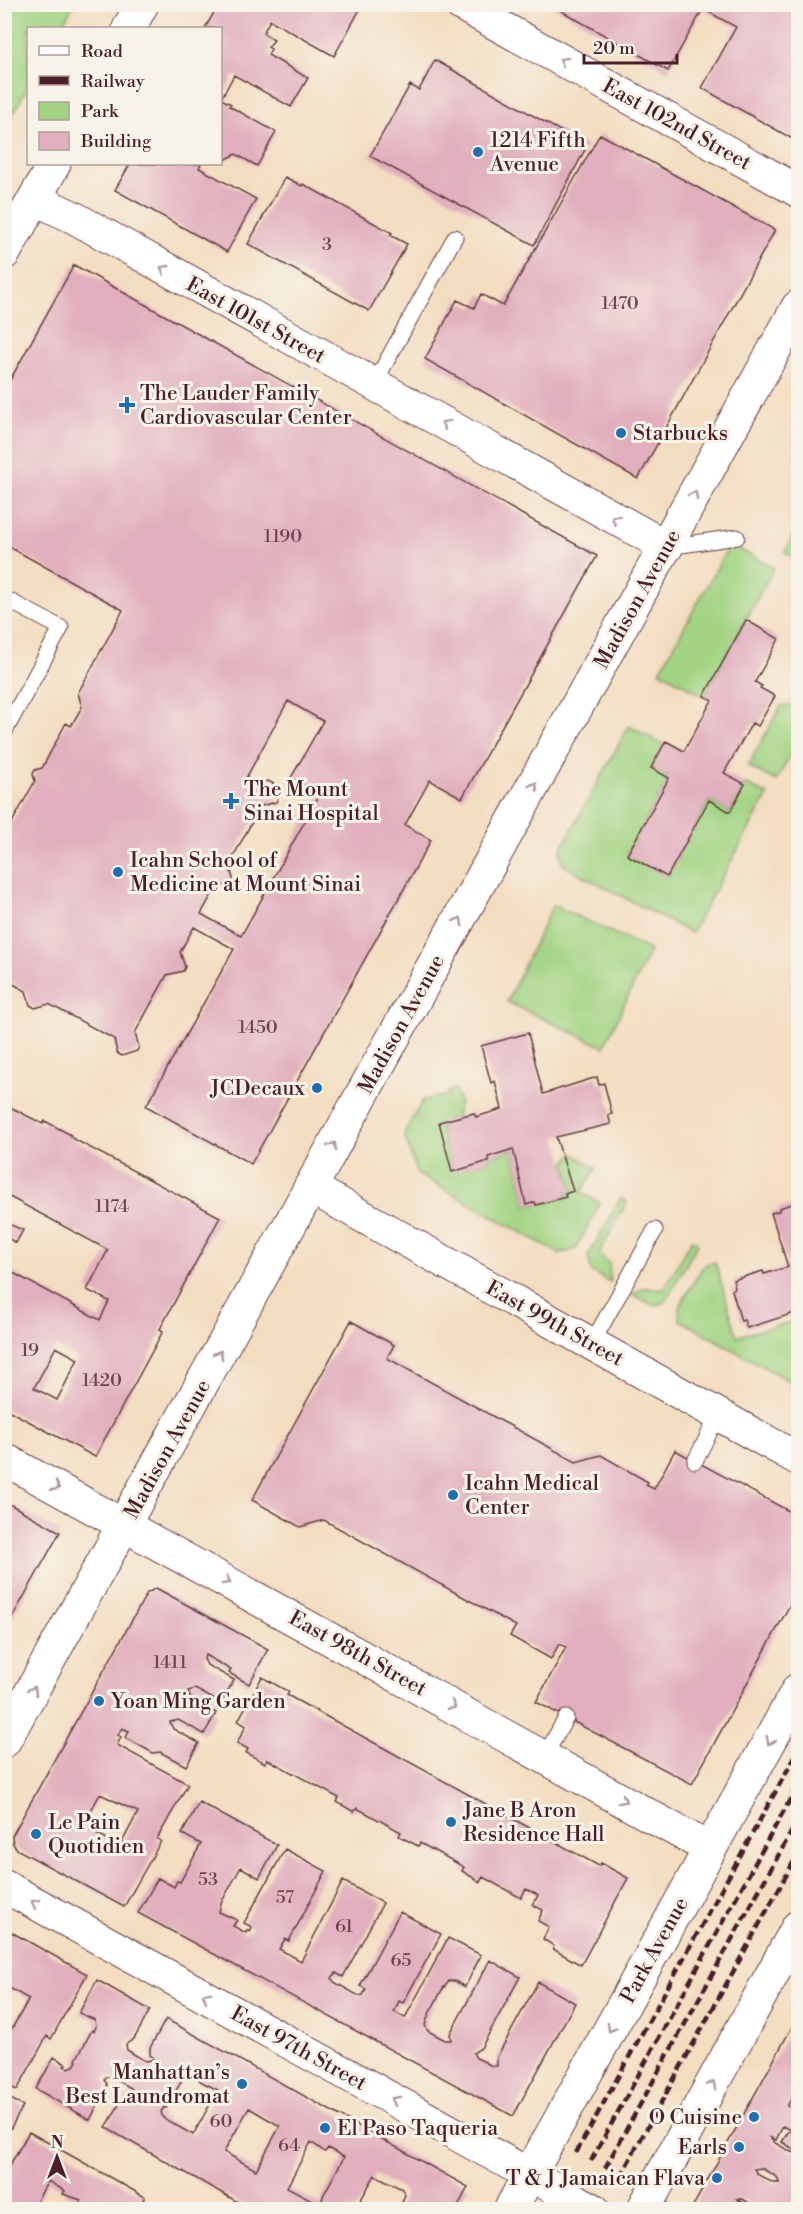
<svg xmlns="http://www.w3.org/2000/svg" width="803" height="2214" font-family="'Libre Bodoni',serif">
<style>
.green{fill:#a3d483;stroke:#767a57;stroke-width:1.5}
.building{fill:#e1afbd;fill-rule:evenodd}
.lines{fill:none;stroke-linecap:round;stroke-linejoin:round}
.service-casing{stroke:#633c41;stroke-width:17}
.minor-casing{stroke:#633c41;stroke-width:34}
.secondary-casing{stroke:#633c41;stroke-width:35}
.primary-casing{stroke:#633c41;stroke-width:35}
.service{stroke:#fff;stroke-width:15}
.minor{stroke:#fff;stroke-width:32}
.secondary{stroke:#fff;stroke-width:33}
.primary{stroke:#fff;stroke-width:33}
.rail{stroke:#4a1f2b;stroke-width:4.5;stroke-dasharray:9 4.5;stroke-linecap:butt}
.oneway{stroke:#ae9aa0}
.poi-dot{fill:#1f6fb2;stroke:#f7f3e8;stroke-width:2}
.labels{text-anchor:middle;stroke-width:6;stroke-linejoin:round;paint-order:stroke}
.number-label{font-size:18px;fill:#704350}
.street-label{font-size:21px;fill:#4a1f2b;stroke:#f7f3e8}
.poi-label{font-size:21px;fill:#4a1f2b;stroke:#f7f3e8;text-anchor:start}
</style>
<rect width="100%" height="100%" fill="#f7f3e8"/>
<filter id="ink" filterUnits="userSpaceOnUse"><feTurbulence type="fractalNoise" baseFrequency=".0167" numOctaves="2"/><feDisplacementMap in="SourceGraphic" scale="12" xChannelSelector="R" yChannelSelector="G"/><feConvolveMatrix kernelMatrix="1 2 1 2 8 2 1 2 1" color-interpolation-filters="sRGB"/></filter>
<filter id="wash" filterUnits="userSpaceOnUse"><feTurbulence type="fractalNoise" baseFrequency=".008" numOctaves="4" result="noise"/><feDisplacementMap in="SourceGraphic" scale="24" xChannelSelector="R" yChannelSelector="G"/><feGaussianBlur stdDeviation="1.35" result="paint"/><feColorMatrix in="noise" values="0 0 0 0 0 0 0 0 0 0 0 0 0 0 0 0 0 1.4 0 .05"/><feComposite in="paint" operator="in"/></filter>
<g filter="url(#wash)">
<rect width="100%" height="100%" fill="#f3ddc0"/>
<path class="green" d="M5,4L74,5L60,28H28V86L5,130Z
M798,527V560L785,552Z
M730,544L774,568L704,696L660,671Z
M798,705V741L776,781L748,766L781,706Z
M629,726L664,745L651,768L669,778L627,855L667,877L709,800L730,812L745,784L768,795L691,933L563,865L560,851Z
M553,905L650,950L604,1047L507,1002Z
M455,1089L460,1101L456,1118L439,1123L452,1171L489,1161L488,1157L513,1149L526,1205L535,1202L536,1205L566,1197L565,1194L573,1191L565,1162L569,1160V1157L573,1154L595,1167L596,1169L581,1192L600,1203L576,1249L560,1254L417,1174L404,1134L423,1100L448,1095V1091Z
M621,1198L627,1202L599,1253L609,1264L610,1282L591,1271L588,1256Z
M692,1239L698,1243L665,1302L654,1306L632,1294L644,1288L664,1289Z
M715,1262L737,1336L798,1320V1386L680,1320L679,1307L702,1268L707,1264Z"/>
<g id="blocks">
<path class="building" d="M219,4H363L334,56L270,20L263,33L274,40L268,47L271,49L268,55L308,78L291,107L234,75L221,99L231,104L229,106L276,132L257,166L236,154L225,160L220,157V28H205Z
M549,4H798V142L702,88L736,27L703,9L668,71Z
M435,60L587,146L534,245L370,156L410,85L419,90Z
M600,134L775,230L638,479L425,359L457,300L474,308L481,294L503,306Z
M130,164H201L199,168L256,199L227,252L115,190Z
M285,177L302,186L303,184L392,233L390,235L407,244L369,311L248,244Z
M74,265L597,556L462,798L430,780L405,825L431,840L251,1164L146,1106L234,949L194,927L180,952L185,967L183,971L167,975L135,1033L139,1047L137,1051L122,1056L117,1053L114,1039L49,1004L35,1008L30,1005L26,991L4,979V837L35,781L33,774L35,770L42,768L66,723L71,726L82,707L78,693L123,610L4,544V391ZM288,701L323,721L291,778L320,794L241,936L201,914L216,887L231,884L233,879L229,864L261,806L276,802L278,798L274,784L268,781L254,785L245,780Z
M746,620L779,639L755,682L762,686L760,688L775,696L758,726L752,723L724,773L745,784L730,812L709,800L667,877L627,855L669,778L651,768L666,741L684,751L712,700L704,696Z
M528,1033L543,1094L597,1077L599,1085L604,1083L612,1114L608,1115L611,1124L556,1137L573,1191L565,1194L566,1197L536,1205L535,1202L526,1205L513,1149L488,1157L489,1161L452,1172L439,1122L474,1113L476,1117L502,1109L495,1081L491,1083L481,1046Z
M4,1104L43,1124L45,1121L71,1135L70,1137L220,1217L160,1329L163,1331L95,1457L4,1408V1319L10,1309L4,1306L6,1269L100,1320L109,1301L87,1290L108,1250L4,1194ZM56,1347L78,1359L57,1400L34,1388Z
M798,1202V1312L747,1328L744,1320L741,1321L732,1290L735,1288L733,1280L763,1271L764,1274L788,1267L771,1213L779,1211V1208Z
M4,1222L23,1230L16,1243L4,1236Z
M351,1321L394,1345L387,1358L576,1462L601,1455L648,1482L646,1485L654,1489L675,1450L798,1516V1590L692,1784L536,1702L566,1647L559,1644L551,1659L510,1636L516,1626L324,1520L300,1527L252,1500Z
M4,1501L60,1532L4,1632Z
M156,1588L268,1649L249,1684L229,1673L231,1670L205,1655L204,1659L207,1665L234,1680L221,1703L195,1689L188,1691L190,1698L216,1713L204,1734L178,1720L170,1722L173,1729L199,1743L186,1766L160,1752L153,1753L126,1738L129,1731L122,1728L118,1735L121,1737L117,1745L188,1784L157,1839L161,1841L124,1907L18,1850L13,1844L12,1836L147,1593ZM100,1794L138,1812L120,1846L79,1824L85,1814L88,1816Z
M262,1677L289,1692L287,1695L298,1701L599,1866L601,1863L628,1878L581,1965L553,1949L554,1946L543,1939L549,1927L538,1921L543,1910L533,1905L538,1895L526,1889L521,1898L483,1877L480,1882L462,1871L464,1867L420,1843L418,1846L399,1836L401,1832L357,1808L354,1812L337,1802L339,1798L267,1759L265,1763L246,1753L248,1749L237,1743L246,1726L238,1721Z
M199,1802L277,1845L259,1878L241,1867L221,1903L219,1912L237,1920L233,1926L246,1933L247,1930L250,1932L252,1927L244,1923L285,1849L326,1871L289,1941L285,1939L279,1949L301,1961L343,1881L383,1903L343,1977L336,1973L332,1978L334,1982L359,1996L363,1995L366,1989L360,1986L400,1912L441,1934L403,2003L399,2001L394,2012L405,2018L448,1938L481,1955L465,1987L455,1981H449L442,1990L429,2014L425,2025L428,2031L445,2040H451L450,2034L490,1960L520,1977L481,2048L473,2053L476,2058L483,2061L492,2066H497V2057L538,1982L575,2003L513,2116L138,1913L158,1878L174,1887L177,1881L180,1882L201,1844L182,1834Z
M4,1928L87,1974L51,2039L47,2036L17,2090L4,2084V2026L11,2030L29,1999L4,1985Z
M97,1980L150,2010L134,2039L126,2044L127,2050L145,2061L152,2060L153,2057L150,2055V2048L166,2019L468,2187L456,2210H398L405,2195L402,2189L375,2175L355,2210H252L106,2128L122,2099L132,2095L134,2093L131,2088L111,2077H106L104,2080L107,2084L106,2089L90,2120L36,2089L54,2057L66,2064L64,2066L68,2068L74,2066L77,2061L76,2060L92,2030L94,2031L96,2027L95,2020L79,2013ZM188,2071L202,2082L218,2090L193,2135L163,2118L161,2112L164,2107L166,2108L182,2080L179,2078L182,2073ZM249,2108L280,2126L256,2170L224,2152ZM311,2142L325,2152L328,2148L344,2157L323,2196L321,2205L287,2187Z
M798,2016V2101L792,2097L787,2106L795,2110L798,2104V2152L782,2142L788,2132L793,2131L783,2126L776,2140L771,2138L775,2143L791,2152L798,2153V2210H760L743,2199H737L755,2210H691ZM761,2168L777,2177L779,2183H773L757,2174L754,2169Z
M4,2095L23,2106L4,2140Z
M29,2132L145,2197L139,2206L145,2210H76L81,2200L63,2194L65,2191L48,2181L32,2210H4V2175Z"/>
</g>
</g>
<g filter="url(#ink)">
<use href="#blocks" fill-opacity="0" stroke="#633c41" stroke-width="1.5"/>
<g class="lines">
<defs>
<path id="service" d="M374,384L455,237
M667,547L737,537
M4,598L61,628L4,733
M592,1343L655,1230
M695,1461L719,1414
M544,1757L566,1718"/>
<path id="minor" d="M460,4L798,191
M35,199L73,217L667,547
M310,1187L798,1459
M4,1459L710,1849
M4,1886L594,2210"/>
<path id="secondary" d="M129,28L142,4
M4,253L54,164
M4,1741L798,307"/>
<path id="primary" d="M510,2210L798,1690
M643,2210L798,1927"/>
</defs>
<use href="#service" class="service-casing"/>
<use href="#minor" class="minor-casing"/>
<use href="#secondary" class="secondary-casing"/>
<use href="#primary" class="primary-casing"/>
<use href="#service" class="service"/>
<use href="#minor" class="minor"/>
<use href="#secondary" class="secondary"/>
<use href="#primary" class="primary"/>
<path class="rail" d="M576,2153L798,1751
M591,2161L798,1785
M605,2168L798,1820
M620,2177L798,1854"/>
</g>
<defs><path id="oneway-chevron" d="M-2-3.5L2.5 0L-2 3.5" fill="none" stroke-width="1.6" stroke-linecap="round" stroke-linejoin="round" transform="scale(1.5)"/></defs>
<g class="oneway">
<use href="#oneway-chevron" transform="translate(563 61) rotate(-151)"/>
<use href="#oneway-chevron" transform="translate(164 269) rotate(-150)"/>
<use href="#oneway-chevron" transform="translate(445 424) rotate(-151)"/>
<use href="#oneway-chevron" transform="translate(694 495) rotate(-61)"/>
<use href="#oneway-chevron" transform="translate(615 519) rotate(-151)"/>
<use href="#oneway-chevron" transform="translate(534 786) rotate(-61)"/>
<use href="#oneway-chevron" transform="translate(459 921) rotate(-61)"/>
<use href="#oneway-chevron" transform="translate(333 1146) rotate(-61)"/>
<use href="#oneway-chevron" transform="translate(219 1354) rotate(-61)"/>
<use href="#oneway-chevron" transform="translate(56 1487) rotate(29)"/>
<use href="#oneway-chevron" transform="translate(227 1581) rotate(29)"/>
<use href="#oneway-chevron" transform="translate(33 1690) rotate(-61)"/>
<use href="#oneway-chevron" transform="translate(452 1706) rotate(29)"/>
<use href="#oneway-chevron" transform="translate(770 1741) rotate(119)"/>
<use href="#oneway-chevron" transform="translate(623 1800) rotate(29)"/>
<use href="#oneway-chevron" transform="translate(35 1903) rotate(-151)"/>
<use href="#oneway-chevron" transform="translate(206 1996) rotate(-151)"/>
<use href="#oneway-chevron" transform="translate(611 2028) rotate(119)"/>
<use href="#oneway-chevron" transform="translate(712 2085) rotate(-61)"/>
<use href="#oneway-chevron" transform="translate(395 2100) rotate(-151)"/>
</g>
</g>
<g class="poi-dot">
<circle cx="478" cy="152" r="6"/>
<path d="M124 396h6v6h6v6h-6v6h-6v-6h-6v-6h6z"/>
<circle cx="621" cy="433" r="6"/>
<path d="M228 792h6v6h6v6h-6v6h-6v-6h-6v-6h6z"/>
<circle cx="118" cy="872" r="6"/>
<circle cx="317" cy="1088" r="6"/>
<circle cx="453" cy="1495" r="6"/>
<circle cx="99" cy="1701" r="6"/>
<circle cx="451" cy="1822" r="6"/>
<circle cx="36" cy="1834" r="6"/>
<circle cx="242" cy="2084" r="6"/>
<circle cx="754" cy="2117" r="6"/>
<circle cx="325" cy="2128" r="6"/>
<circle cx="739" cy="2147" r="6"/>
<circle cx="717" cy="2178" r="6"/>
</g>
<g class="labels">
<g class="number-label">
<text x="327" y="250">3</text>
<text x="620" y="309">1470</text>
<text x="283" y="542">1190</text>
<text x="258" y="1033">1450</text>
<text x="112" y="1212">1174</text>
<text x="30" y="1356">19</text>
<text x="102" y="1386">1420</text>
<text x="170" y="1668">1411</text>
<text x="208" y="1885">53</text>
<text x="285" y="1903">57</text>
<text x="344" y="1932">61</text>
<text x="401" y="1966">65</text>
<text x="221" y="2127">60</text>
<text x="289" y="2151">64</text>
</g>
<g class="street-label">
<text transform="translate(677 124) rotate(29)" y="7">East 102nd Street</text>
<text transform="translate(256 320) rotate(29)" y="7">East 101st Street</text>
<text transform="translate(637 599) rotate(-61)" y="7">Madison Avenue</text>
<text transform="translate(401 1024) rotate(-61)" y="7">Madison Avenue</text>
<text transform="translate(555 1323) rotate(29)" y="7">East 99th Street</text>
<text transform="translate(167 1449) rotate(-61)" y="7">Madison Avenue</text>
<text transform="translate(358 1653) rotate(29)" y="7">East 98th Street</text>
<text transform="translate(654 1950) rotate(-61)" y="7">Park Avenue</text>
<text transform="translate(299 2048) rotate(29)" y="7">East 97th Street</text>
</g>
<g class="poi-label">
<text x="490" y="147">1214 Fifth<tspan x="490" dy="24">Avenue</tspan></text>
<text x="140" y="400">The Lauder Family<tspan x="140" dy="24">Cardiovascular Center</tspan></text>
<text x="633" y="440">Starbucks</text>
<text x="244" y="796">The Mount<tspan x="244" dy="24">Sinai Hospital</tspan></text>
<text x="130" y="867">Icahn School of<tspan x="130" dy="24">Medicine at Mount Sinai</tspan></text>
<text x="305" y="1095" text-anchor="end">JCDecaux</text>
<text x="465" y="1490">Icahn Medical<tspan x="465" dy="24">Center</tspan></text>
<text x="111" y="1708">Yoan Ming Garden</text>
<text x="463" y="1817">Jane B Aron<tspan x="463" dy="24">Residence Hall</tspan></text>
<text x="48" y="1829">Le Pain<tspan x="48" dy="24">Quotidien</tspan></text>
<text x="230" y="2079" text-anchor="end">Manhattan’s<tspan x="230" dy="24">Best Laundromat</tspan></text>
<text x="742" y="2124" text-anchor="end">O Cuisine</text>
<text x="337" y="2135">El Paso Taqueria</text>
<text x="727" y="2154" text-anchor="end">Earls</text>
<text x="705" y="2185" text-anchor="end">T &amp; J Jamaican Flava</text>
</g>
</g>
<rect width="803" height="2214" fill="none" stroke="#f7f3e8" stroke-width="24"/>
<rect x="27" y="27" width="195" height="138" fill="#f7f3e8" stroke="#b29e9c" stroke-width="1.5"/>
<rect x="39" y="46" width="30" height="9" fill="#ffffff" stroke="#b29e9c" stroke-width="1.5"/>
<text x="81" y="57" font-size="18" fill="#4a1f2b">Road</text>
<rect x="39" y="76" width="30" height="9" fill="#4a1f2b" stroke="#b29e9c" stroke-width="1.5"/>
<text x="81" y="87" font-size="18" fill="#4a1f2b">Railway</text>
<rect x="39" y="102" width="30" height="18" fill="#a3d483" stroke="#b29e9c" stroke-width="1.5"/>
<text x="81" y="117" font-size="18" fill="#4a1f2b">Park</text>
<rect x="39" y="132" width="30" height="18" fill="#e1afbd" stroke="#b29e9c" stroke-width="1.5"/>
<text x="81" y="147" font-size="18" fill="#4a1f2b">Building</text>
<g transform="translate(57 2157)" stroke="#f7f3e8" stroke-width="4.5" paint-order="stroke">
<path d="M0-4.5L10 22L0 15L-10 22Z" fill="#4a1f2b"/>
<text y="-9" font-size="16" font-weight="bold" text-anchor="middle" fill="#4a1f2b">N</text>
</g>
<path d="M584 54v9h93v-9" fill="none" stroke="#4a1f2b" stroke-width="3"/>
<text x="593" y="54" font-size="18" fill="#4a1f2b" stroke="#f7f3e8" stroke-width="4.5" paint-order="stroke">20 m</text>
</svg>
